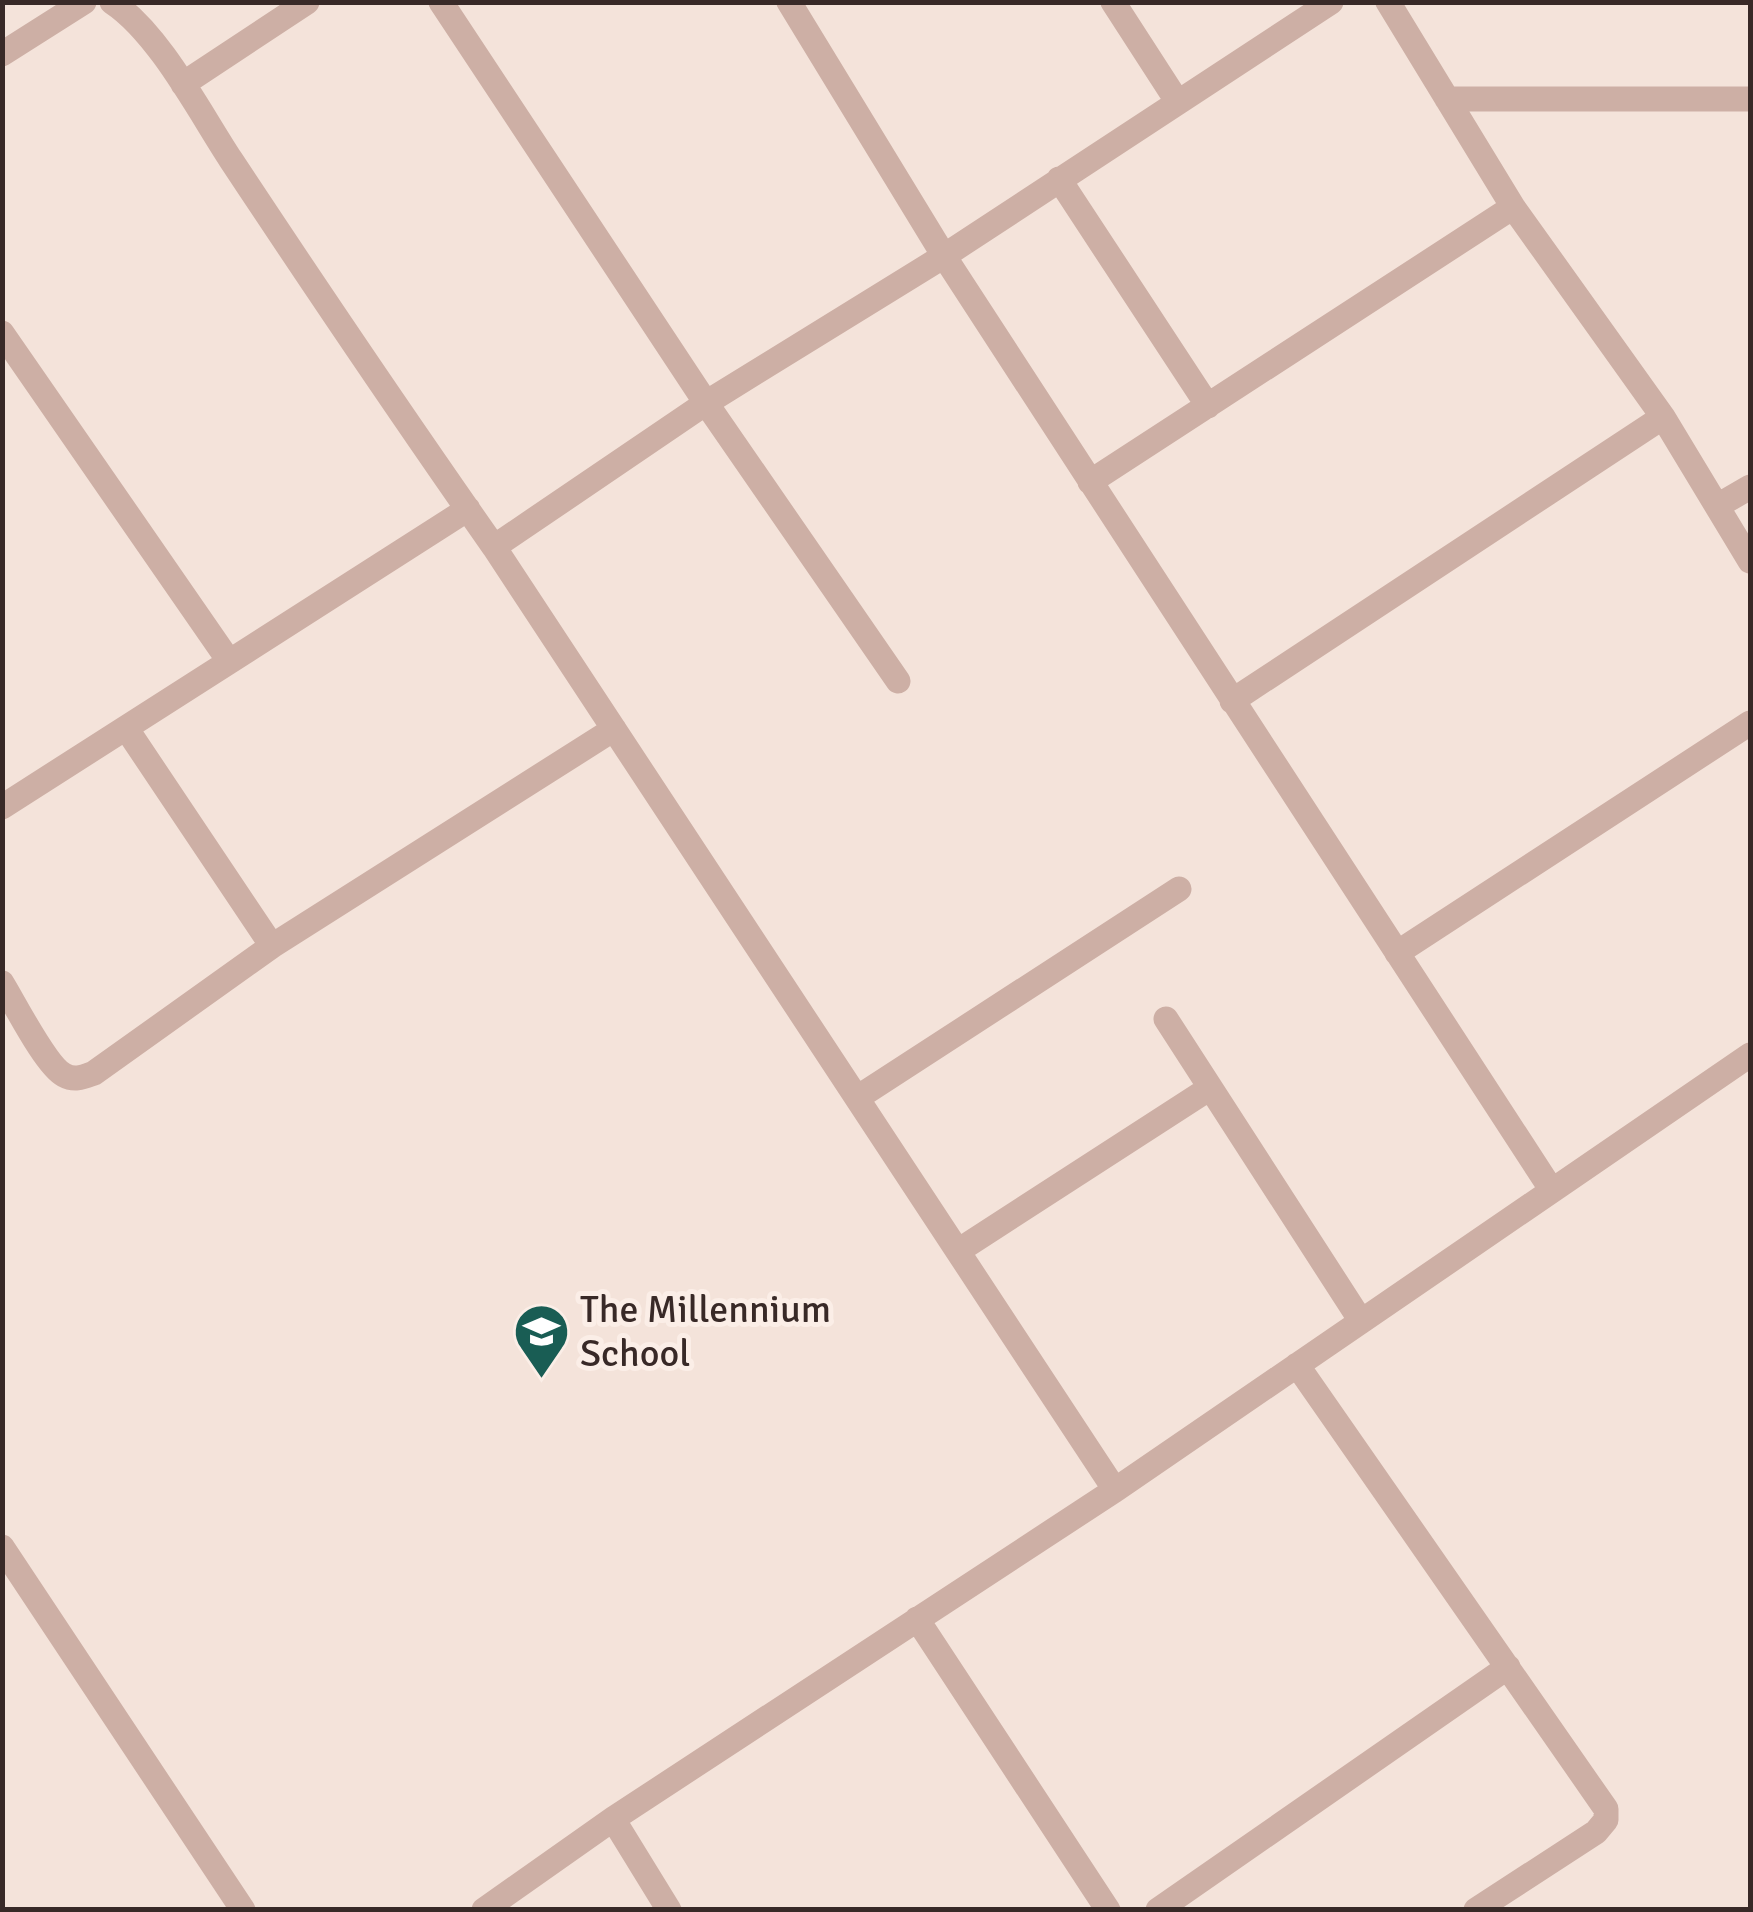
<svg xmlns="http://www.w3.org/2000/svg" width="1753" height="1912" font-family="Signika,sans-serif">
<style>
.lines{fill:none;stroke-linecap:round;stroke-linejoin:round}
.minor{stroke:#cdafa5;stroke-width:25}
.labels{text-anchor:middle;stroke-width:10;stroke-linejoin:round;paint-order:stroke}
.poi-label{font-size:38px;fill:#382927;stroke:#fbeee7;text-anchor:start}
</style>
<rect width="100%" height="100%" fill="#f4e3da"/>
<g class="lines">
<path class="minor" d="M112,2C159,33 200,113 231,160C317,290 405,420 494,547
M441,2L706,403L898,681
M789,2L944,256L1331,2
M1113,2L1177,101
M1388,2L1513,207L1663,417L1750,561
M2,54L84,2
M183,84L307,2
M1447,99H1750
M1059,179L1208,406
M2,333L229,661
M1090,482L1513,207
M1719,505L1750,487
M1232,701L1663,417
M126,728L272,946
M2,807L468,509
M1397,953L1750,723
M2,983C15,1004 46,1066 64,1075C75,1081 83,1077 94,1073L272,946L614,729
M1166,1019L1361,1321
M857,1098L1179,889
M958,1251L1210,1088
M1297,1365L1606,1809V1820L1596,1832L1476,1910
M1115,1490L494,547L706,403L944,256L1551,1189
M2,1547L243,1910
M917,1619L1108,1910
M613,1819L669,1910
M484,1910L613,1819L1115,1490L1750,1055
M1158,1910L1508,1667"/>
</g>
<defs>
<symbol id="school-pin" viewBox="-11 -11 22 30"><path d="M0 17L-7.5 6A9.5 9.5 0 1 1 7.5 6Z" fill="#195d54" stroke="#fbeee7"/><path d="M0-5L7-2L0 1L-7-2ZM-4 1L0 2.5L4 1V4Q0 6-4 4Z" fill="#fff"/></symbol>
</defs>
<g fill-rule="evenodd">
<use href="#school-pin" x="510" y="1300" width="63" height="86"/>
</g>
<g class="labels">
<g class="poi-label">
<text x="580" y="1322">The Millennium<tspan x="580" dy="44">School</tspan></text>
</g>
</g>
<rect width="1753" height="1912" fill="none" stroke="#382927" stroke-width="10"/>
</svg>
